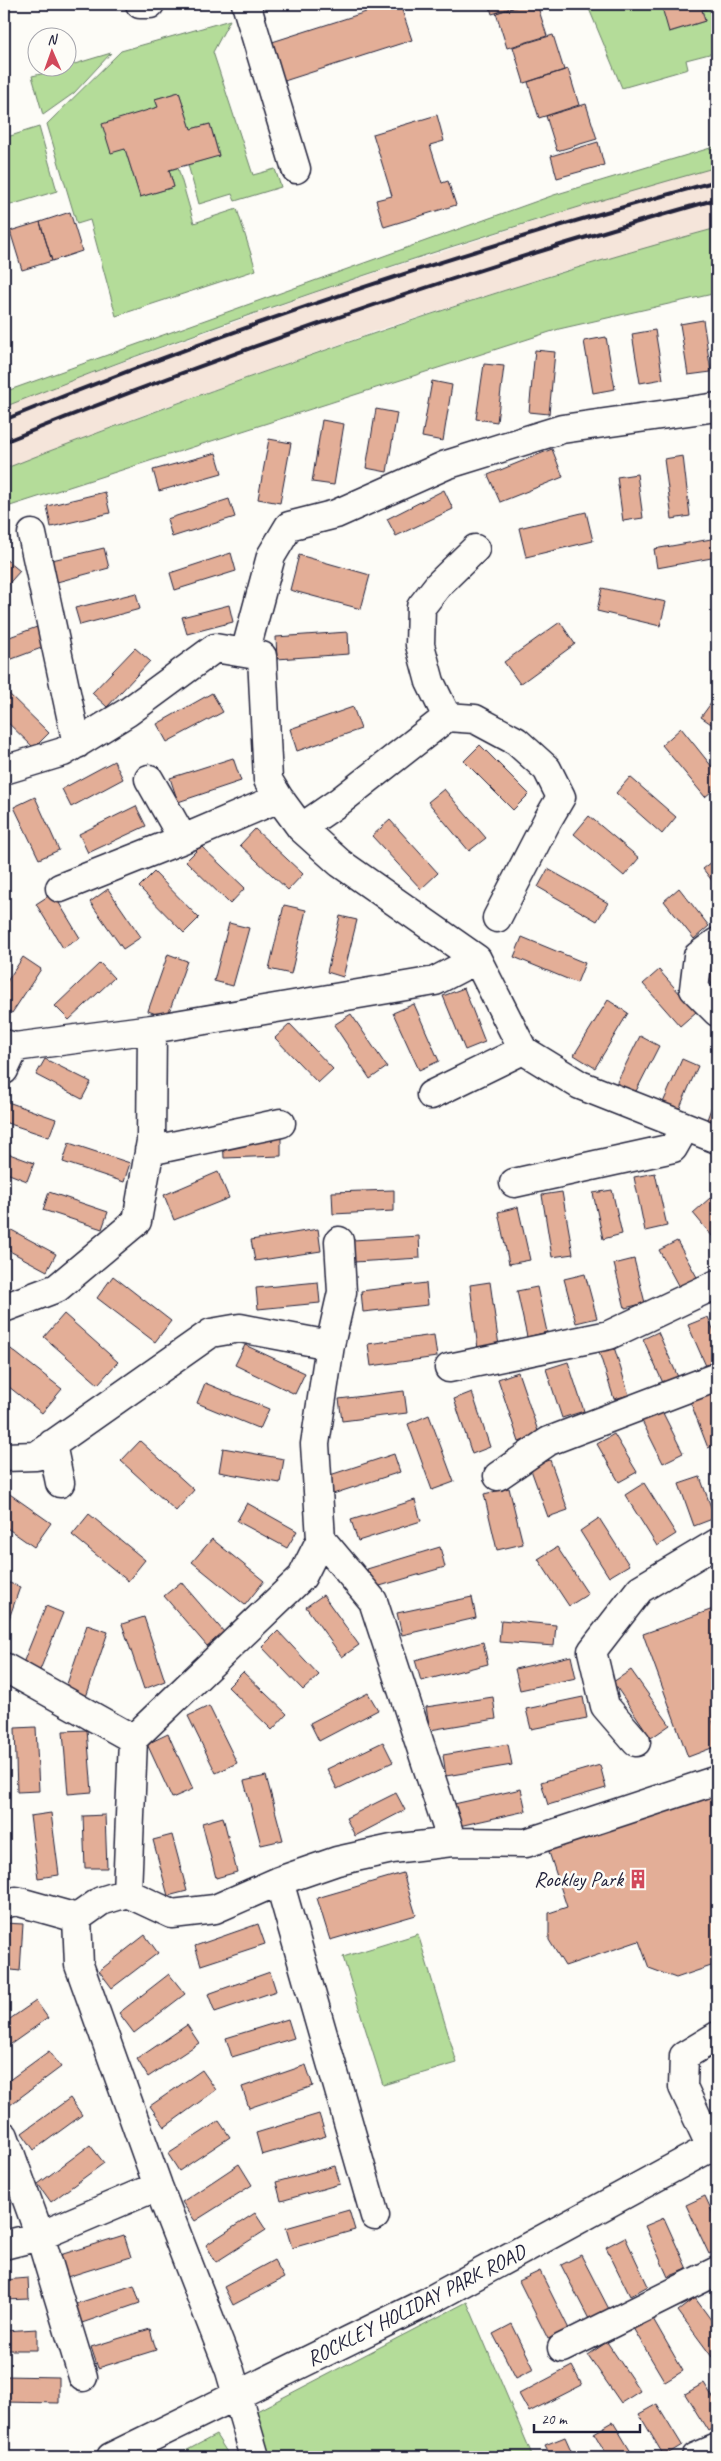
<svg xmlns="http://www.w3.org/2000/svg" width="721" height="2461" font-family="Caveat,sans-serif">
<style>
.built{fill:#f5e5da}
.green{fill:#b4dc99;stroke:#6b7f6a}
.building{fill:#e3ae97;stroke:#22223b}
.lines{fill:none;stroke-linecap:round;stroke-linejoin:round}
.minor-casing{stroke:#22223b;stroke-width:31}
.minor{stroke:#fdfcf7;stroke-width:28}
.rail{stroke:#22223b;stroke-width:4}
.labels{text-anchor:middle;stroke-width:5;stroke-linejoin:round;paint-order:stroke}
.poi-label{font-size:21px;fill:#22223b;stroke:#fdfcf7;text-anchor:end}
.street-label{font-size:21px;fill:#22223b;stroke:#fdfcf7}
</style>
<rect width="100%" height="100%" fill="#fdfcf7"/>
<filter id="ink" filterUnits="userSpaceOnUse"><feTurbulence type="fractalNoise" baseFrequency=".02" numOctaves="2"/><feDisplacementMap in="SourceGraphic" scale="10" xChannelSelector="R" yChannelSelector="G"/><feConvolveMatrix kernelMatrix="1 2 1 2 8 2 1 2 1" color-interpolation-filters="sRGB"/></filter>
<g filter="url(#ink)">
<path class="built" d="M717,167V228L564,271L382,329L146,414L4,469V407L68,382L326,289L613,196Z"/>
<path class="green" d="M587,4H661L670,32L705,21L702,10L709,8L717,34V52L686,60L688,69L622,88Z
M230,20L213,52L253,175L275,169L281,187L235,201L232,194L199,204L188,165L219,155L210,124L191,129L179,92L155,99L158,107L125,149L140,197L174,187L169,170L178,168L194,223L237,209L256,270L116,316L90,220L77,224L47,124L121,51Z
M111,53L74,93L43,115L32,76L68,68V66Z
M39,127L57,191L4,207V138Z
M717,146V167C477,234 236,315 4,407V392L554,195Z
M717,228V293L559,329L4,508V469L47,452C267,369 489,289 717,228Z
M418,1934L457,2063L383,2085L343,1957Z
M467,2302L533,2457H271L253,2413Z
M216,2435L230,2457H174Z"/>
<path class="building" d="M391,4H400L412,40L278,83L266,44Z
M489,4H525L492,14Z
M525,4H537L547,36L507,48L496,13Z
M661,4H717V6L702,10L705,21L669,32Z
M553,35L564,70L524,83L513,47Z
M568,69L579,105L539,118L528,82Z
M179,92L191,129L210,124L219,156L169,170L174,187L140,197L125,149L111,153L102,124L158,107L155,99Z
M586,104L597,139L557,151L546,116Z
M437,115L444,141L430,145L442,183L448,181L456,205L384,227L376,200L392,196L373,134Z
M598,142L604,165L557,178L551,156Z
M70,212L82,251L52,261L40,222Z
M40,222L52,261L22,270L10,231Z
M703,320L711,372L688,375L680,324Z
M655,330L663,379L640,383L632,334Z
M606,337L615,389L593,393L584,341Z
M535,350L555,352L549,414L529,412Z
M484,364L504,366L497,422L476,419Z
M432,381L452,385L443,441L422,437Z
M376,409L397,413L387,472L366,468Z
M322,420L344,424L334,485L312,482Z
M269,439L291,443L280,503L258,499Z
M552,449L563,477L500,502L488,475Z
M216,453L222,473L159,491L153,470Z
M683,456L690,516L672,519L664,459Z
M637,474L643,518L623,521L617,477Z
M444,490L453,509L396,536L387,519Z
M105,492L110,513L51,527L47,506Z
M229,499L235,517L172,537L167,519Z
M586,512L593,541L526,557L519,528Z
M717,538V557L657,568L654,549Z
M104,548L109,568L57,582L52,560Z
M231,553L236,571L175,590L170,573Z
M299,555L370,575L361,609L290,590Z
M4,558L20,571L4,589Z
M602,588L666,602L660,626L597,611Z
M136,593L140,609L80,625L75,608Z
M229,605L233,622L187,634L182,617Z
M560,622L575,644L520,684L504,662Z
M37,627L44,647L4,662V639Z
M348,632L349,654L277,659L276,637Z
M135,648L150,661L107,707L92,693Z
M4,689L49,733L34,748L4,719Z
M212,693L223,712L167,742L157,724Z
M717,695V728L701,717Z
M353,707L361,729L297,751L290,729Z
M681,728L717,773V787L705,797L662,745Z
M480,745L529,794L513,810L464,761Z
M233,758L241,781L178,802L170,778Z
M114,761L123,779L71,807L62,789Z
M630,777L676,817L662,834L616,793Z
M444,789L486,838L469,851L428,802Z
M35,797L59,850L39,859L14,807Z
M136,806L146,826L88,853L79,834Z
M589,816L639,858L624,876L574,834Z
M390,820L438,873L421,889L372,836Z
M255,829L303,874L288,890L240,845Z
M201,846L245,888L230,904L186,861Z
M717,858V887L703,869Z
M548,869L608,903L597,921L538,887Z
M154,872L199,918L184,933L139,887Z
M679,888L709,926L694,939L664,901Z
M108,889L141,937L123,949L90,902Z
M53,893L80,938L63,948L36,904Z
M284,905L306,910L291,974L269,969Z
M340,916L357,920L343,977L327,972Z
M229,923L249,928L233,986L214,981Z
M522,937L585,963L577,983L514,957Z
M168,954L187,961L167,1018L148,1011Z
M23,957L41,969L12,1013L4,1008V986Z
M717,959V991L702,970Z
M100,963L114,978L69,1020L55,1006Z
M659,970L696,1012L680,1026L643,984Z
M464,988L485,1042L465,1050L443,996Z
M608,1000L628,1013L595,1068L574,1055Z
M414,1004L439,1061L419,1070L393,1013Z
M351,1014L387,1067L370,1079L334,1025Z
M290,1024L333,1069L318,1083L275,1038Z
M640,1036L659,1046L632,1099L613,1090Z
M45,1059L91,1082L82,1099L36,1075Z
M682,1059L698,1066L678,1112L662,1105Z
M717,1092V1130L705,1125Z
M5,1101L56,1119L49,1137L4,1122Z
M281,1134V1156L224,1158L223,1136Z
M69,1143L130,1163L124,1182L63,1162Z
M4,1152L34,1163L27,1181L4,1172Z
M218,1172L229,1198L174,1220L164,1195Z
M655,1173L667,1226L645,1231L634,1177Z
M394,1190V1211L333,1214L332,1192Z
M612,1190L622,1234L603,1239L593,1193Z
M49,1192L108,1212L102,1229L43,1210Z
M562,1192L573,1254L552,1257L542,1195Z
M710,1198L717,1207V1242L693,1213Z
M518,1207L530,1260L509,1264L498,1212Z
M4,1226L56,1254L47,1271L4,1248Z
M318,1229L321,1251L255,1261L251,1240Z
M419,1236L420,1258L354,1262L353,1240Z
M677,1241L698,1279L680,1289L659,1250Z
M634,1259L645,1303L625,1308L614,1264Z
M585,1274L597,1318L576,1323L564,1279Z
M113,1276L171,1321L155,1342L97,1298Z
M318,1282L320,1303L258,1309L256,1288Z
M490,1282L499,1346L478,1349L470,1285Z
M426,1283L428,1305L363,1312L361,1291Z
M537,1287L547,1332L527,1337L517,1291Z
M64,1314L118,1362L98,1384L44,1337Z
M708,1317L717,1338V1361L706,1366L688,1325Z
M658,1332L678,1377L663,1383L643,1339Z
M434,1335L437,1357L371,1366L368,1344Z
M245,1345L305,1373L295,1394L235,1365Z
M7,1346L62,1389L42,1413L4,1383V1350Z
M614,1347L629,1395L614,1399L599,1352Z
M568,1362L584,1411L562,1418L546,1369Z
M518,1372L539,1434L519,1442L498,1379Z
M205,1383L269,1409L260,1429L197,1403Z
M404,1391L407,1413L342,1421L339,1399Z
M472,1392L490,1447L472,1454L454,1399Z
M711,1394L717,1410V1444L708,1448L690,1401Z
M662,1411L683,1453L663,1463L642,1421Z
M429,1415L454,1482L432,1490L408,1424Z
M614,1434L637,1472L619,1482L597,1444Z
M140,1441L194,1490L176,1511L121,1461Z
M223,1448L284,1459L280,1483L219,1472Z
M394,1454L400,1472L333,1494L327,1476Z
M550,1460L568,1510L548,1517L530,1467Z
M700,1477L715,1518L694,1526L679,1484Z
M644,1483L676,1534L657,1546L625,1495Z
M509,1488L523,1544L497,1550L484,1494Z
M4,1490L51,1523L34,1547L4,1526Z
M415,1500L421,1521L358,1541L351,1520Z
M247,1503L297,1531L287,1548L237,1521Z
M89,1514L145,1560L128,1581L72,1535Z
M599,1518L629,1565L609,1577L580,1531Z
M212,1539L264,1581L245,1605L192,1562Z
M440,1547L445,1567L373,1588L367,1569Z
M557,1547L588,1594L569,1606L538,1559Z
M4,1581L20,1587L4,1633Z
M181,1582L224,1632L207,1646L164,1596Z
M323,1595L359,1645L342,1657L306,1607Z
M472,1597L476,1618L402,1635L397,1613Z
M46,1606L63,1613L40,1670L23,1663Z
M716,1608L717,1719L713,1721L717,1734V1746L688,1757L643,1634Z
M144,1617L165,1681L144,1689L122,1624Z
M501,1620L556,1625L554,1646L499,1642Z
M87,1625L108,1632L86,1697L65,1690Z
M278,1631L319,1675L303,1690L262,1647Z
M483,1642L488,1664L421,1681L415,1660Z
M571,1656L576,1678L520,1690L515,1669Z
M631,1670L670,1725L651,1738L613,1682Z
M243,1672L287,1714L272,1730L228,1687Z
M368,1693L378,1710L319,1741L310,1723Z
M493,1697L496,1719L430,1730L426,1707Z
M583,1697L587,1718L531,1729L526,1709Z
M209,1706L237,1763L216,1773L188,1716Z
M36,1727L39,1791L17,1792L15,1728Z
M87,1730L92,1792L68,1794L63,1731Z
M168,1734L193,1789L172,1798L147,1744Z
M383,1742L393,1762L337,1789L327,1769Z
M508,1744L512,1765L446,1776L443,1755Z
M600,1765L606,1788L548,1805L541,1782Z
M266,1776L283,1840L261,1845L244,1781Z
M717,1782V1964L676,1978L649,1968L639,1941L565,1966L549,1940V1913L567,1907L549,1852L555,1836Z
M521,1789L526,1811L459,1826L454,1804Z
M396,1793L405,1810L355,1836L346,1818Z
M51,1813L59,1875L38,1878L30,1816Z
M105,1815L107,1868H85L83,1816Z
M223,1817L237,1872L216,1878L202,1823Z
M4,1824L11,1885L4,1886Z
M172,1835L187,1891L168,1896L153,1840Z
M403,1873L416,1915L330,1940L317,1898Z
M4,1923L23,1924L20,1971L4,1969Z
M258,1924L265,1944L201,1965L195,1946Z
M145,1935L158,1953L112,1988L99,1971Z
M270,1972L276,1991L215,2012L208,1994Z
M169,1974L185,1994L134,2033L119,2013Z
M36,2001L48,2018L4,2049V2023Z
M288,2019L294,2038L232,2057L226,2038Z
M187,2025L199,2043L148,2077L137,2059Z
M49,2051L61,2067L10,2105L4,2097V2084Z
M306,2065L313,2086L249,2108L242,2087Z
M202,2070L216,2090L165,2127L150,2106Z
M70,2098L82,2115L34,2150L22,2133Z
M319,2114L326,2136L262,2155L256,2133Z
M219,2121L230,2137L179,2171L168,2154Z
M90,2145L104,2163L51,2202L38,2184Z
M239,2164L252,2185L195,2221L182,2202Z
M335,2166L340,2184L281,2201L276,2182Z
M705,2196L717,2222V2250L709,2254L686,2205Z
M349,2210L355,2230L292,2248L286,2228Z
M255,2213L266,2230L216,2262L206,2245Z
M664,2218L687,2269L668,2277L645,2226Z
M124,2235L131,2257L67,2277L60,2255Z
M625,2237L648,2286L630,2296L606,2247Z
M581,2255L610,2311L590,2321L561,2265Z
M274,2260L284,2278L233,2305L224,2287Z
M540,2271L569,2329L548,2339L519,2281Z
M28,2278L29,2299L4,2300V2280Z
M134,2285L140,2303L79,2324L72,2305Z
M695,2298L717,2328V2353L712,2357L678,2311Z
M652,2317L683,2371L665,2382L633,2328Z
M512,2324L534,2369L516,2378L493,2334Z
M37,2329V2350H4V2331Z
M150,2329L156,2350L98,2368L91,2347Z
M607,2342L640,2391L621,2403L588,2355Z
M572,2366L582,2385L529,2412L519,2394Z
M4,2376L59,2377V2403L4,2402Z
M704,2383L717,2404V2426L708,2431L685,2394Z
M657,2404L682,2445L664,2456L639,2414Z
M613,2422L634,2457H608L594,2433Z
M565,2437L574,2457H551L545,2445Z"/>
<g class="lines">
<defs>
<path id="minor" d="M140,4H150
M246,4L296,169
M32,534L77,744
M245,653L271,556L289,526L336,514L446,465L562,429L717,407
M447,717L430,682L420,645L421,607L439,584L475,549
M4,770L63,752L128,712L215,648L262,656L268,780L279,798L301,828L340,863L477,959L435,981L152,1029L15,1047L4,1044
M149,779L183,839
M301,828L340,801L447,717L475,719L516,741L547,769L561,797L547,821L497,918
M60,888L183,839L279,798
M717,942L698,956L694,989L717,1012
M477,959L523,1050L580,1085L717,1139
M4,1070L15,1047
M431,1095L523,1050
M149,1151L281,1123
M514,1183L673,1148L685,1127
M4,1308L57,1288L137,1221L151,1141L152,1029
M449,1368L609,1335L717,1284
M52,1444L60,1483
M4,1457L36,1456L211,1333L240,1328L330,1345
M498,1476L549,1441L717,1377
M321,1539L373,1601L452,1842
M4,1667L133,1739L302,1577L321,1539L315,1444L330,1345L342,1292L339,1241
M636,1742L605,1706L592,1651L640,1589L717,1543
M279,1881L375,2216
M127,1893L133,1739
M4,1904L16,1901L77,1918
M4,2136L40,2236L83,2377
M711,2147L683,2087L684,2056L717,2036
M4,2245L40,2236L158,2186
M562,2348L717,2271
M111,2457L425,2303L717,2144
M255,2457L230,2371L158,2186L79,1965L77,1918L101,1901L127,1893L172,1914L215,1909L279,1881L337,1861L392,1849L452,1842L526,1843L717,1780
M696,2457L717,2448"/>
</defs>
<use href="#minor" class="minor-casing"/>
<use href="#minor" class="minor"/>
<path class="rail" d="M4,420C234,326 477,246 717,181
M4,442C237,348 475,267 717,199"/>
</g>
</g>
<defs>
<symbol id="building-bare" viewBox="-9 -9 18 18"><path d="M-4-6H4V6H1V3H-1V6H-4ZM-2.5-4.3h1.7v1.8h-1.7ZM.8-4.3h1.7v1.8H.8ZM-2.5-1h1.7V.8h-1.7ZM.8-1h1.7V.8H.8Z" fill="#d1495b" stroke="#fdfcf7" stroke-width="2.5" paint-order="stroke"/></symbol>
</defs>
<g fill-rule="evenodd">
<use href="#building-bare" x="624" y="1865" width="28" height="28"/>
</g>
<g class="labels">
<g class="poi-label">
<text x="623" y="1886">Rockley Park</text>
</g>
<g class="street-label">
<text transform="translate(416 2305) rotate(-27)" y="7">ROCKLEY HOLIDAY PARK ROAD</text>
</g>
</g>
<rect width="721" height="2461" fill="none" stroke="#fdfcf7" stroke-width="20"/>
<rect x="10" y="10" width="701" height="2441" fill="none" stroke="#22223b" stroke-width="2" filter="url(#ink)"/>
<g transform="translate(52 52) rotate(358)"><circle r="24" fill="#fdfcf7" stroke="#a5a5ac"/>
<path d="M0-4L9 19L0 12L-9 19Z" fill="#d1495b"/>
<text y="-8" font-size="14" font-weight="bold" text-anchor="middle" fill="#22223b">N</text>
</g>
<path d="M534 2424v8h106v-8" fill="none" stroke="#22223b" stroke-width="2.5"/>
<text x="541" y="2424" font-size="15" fill="#22223b" stroke="#fdfcf7" stroke-width="4" paint-order="stroke">20 m</text>
</svg>
